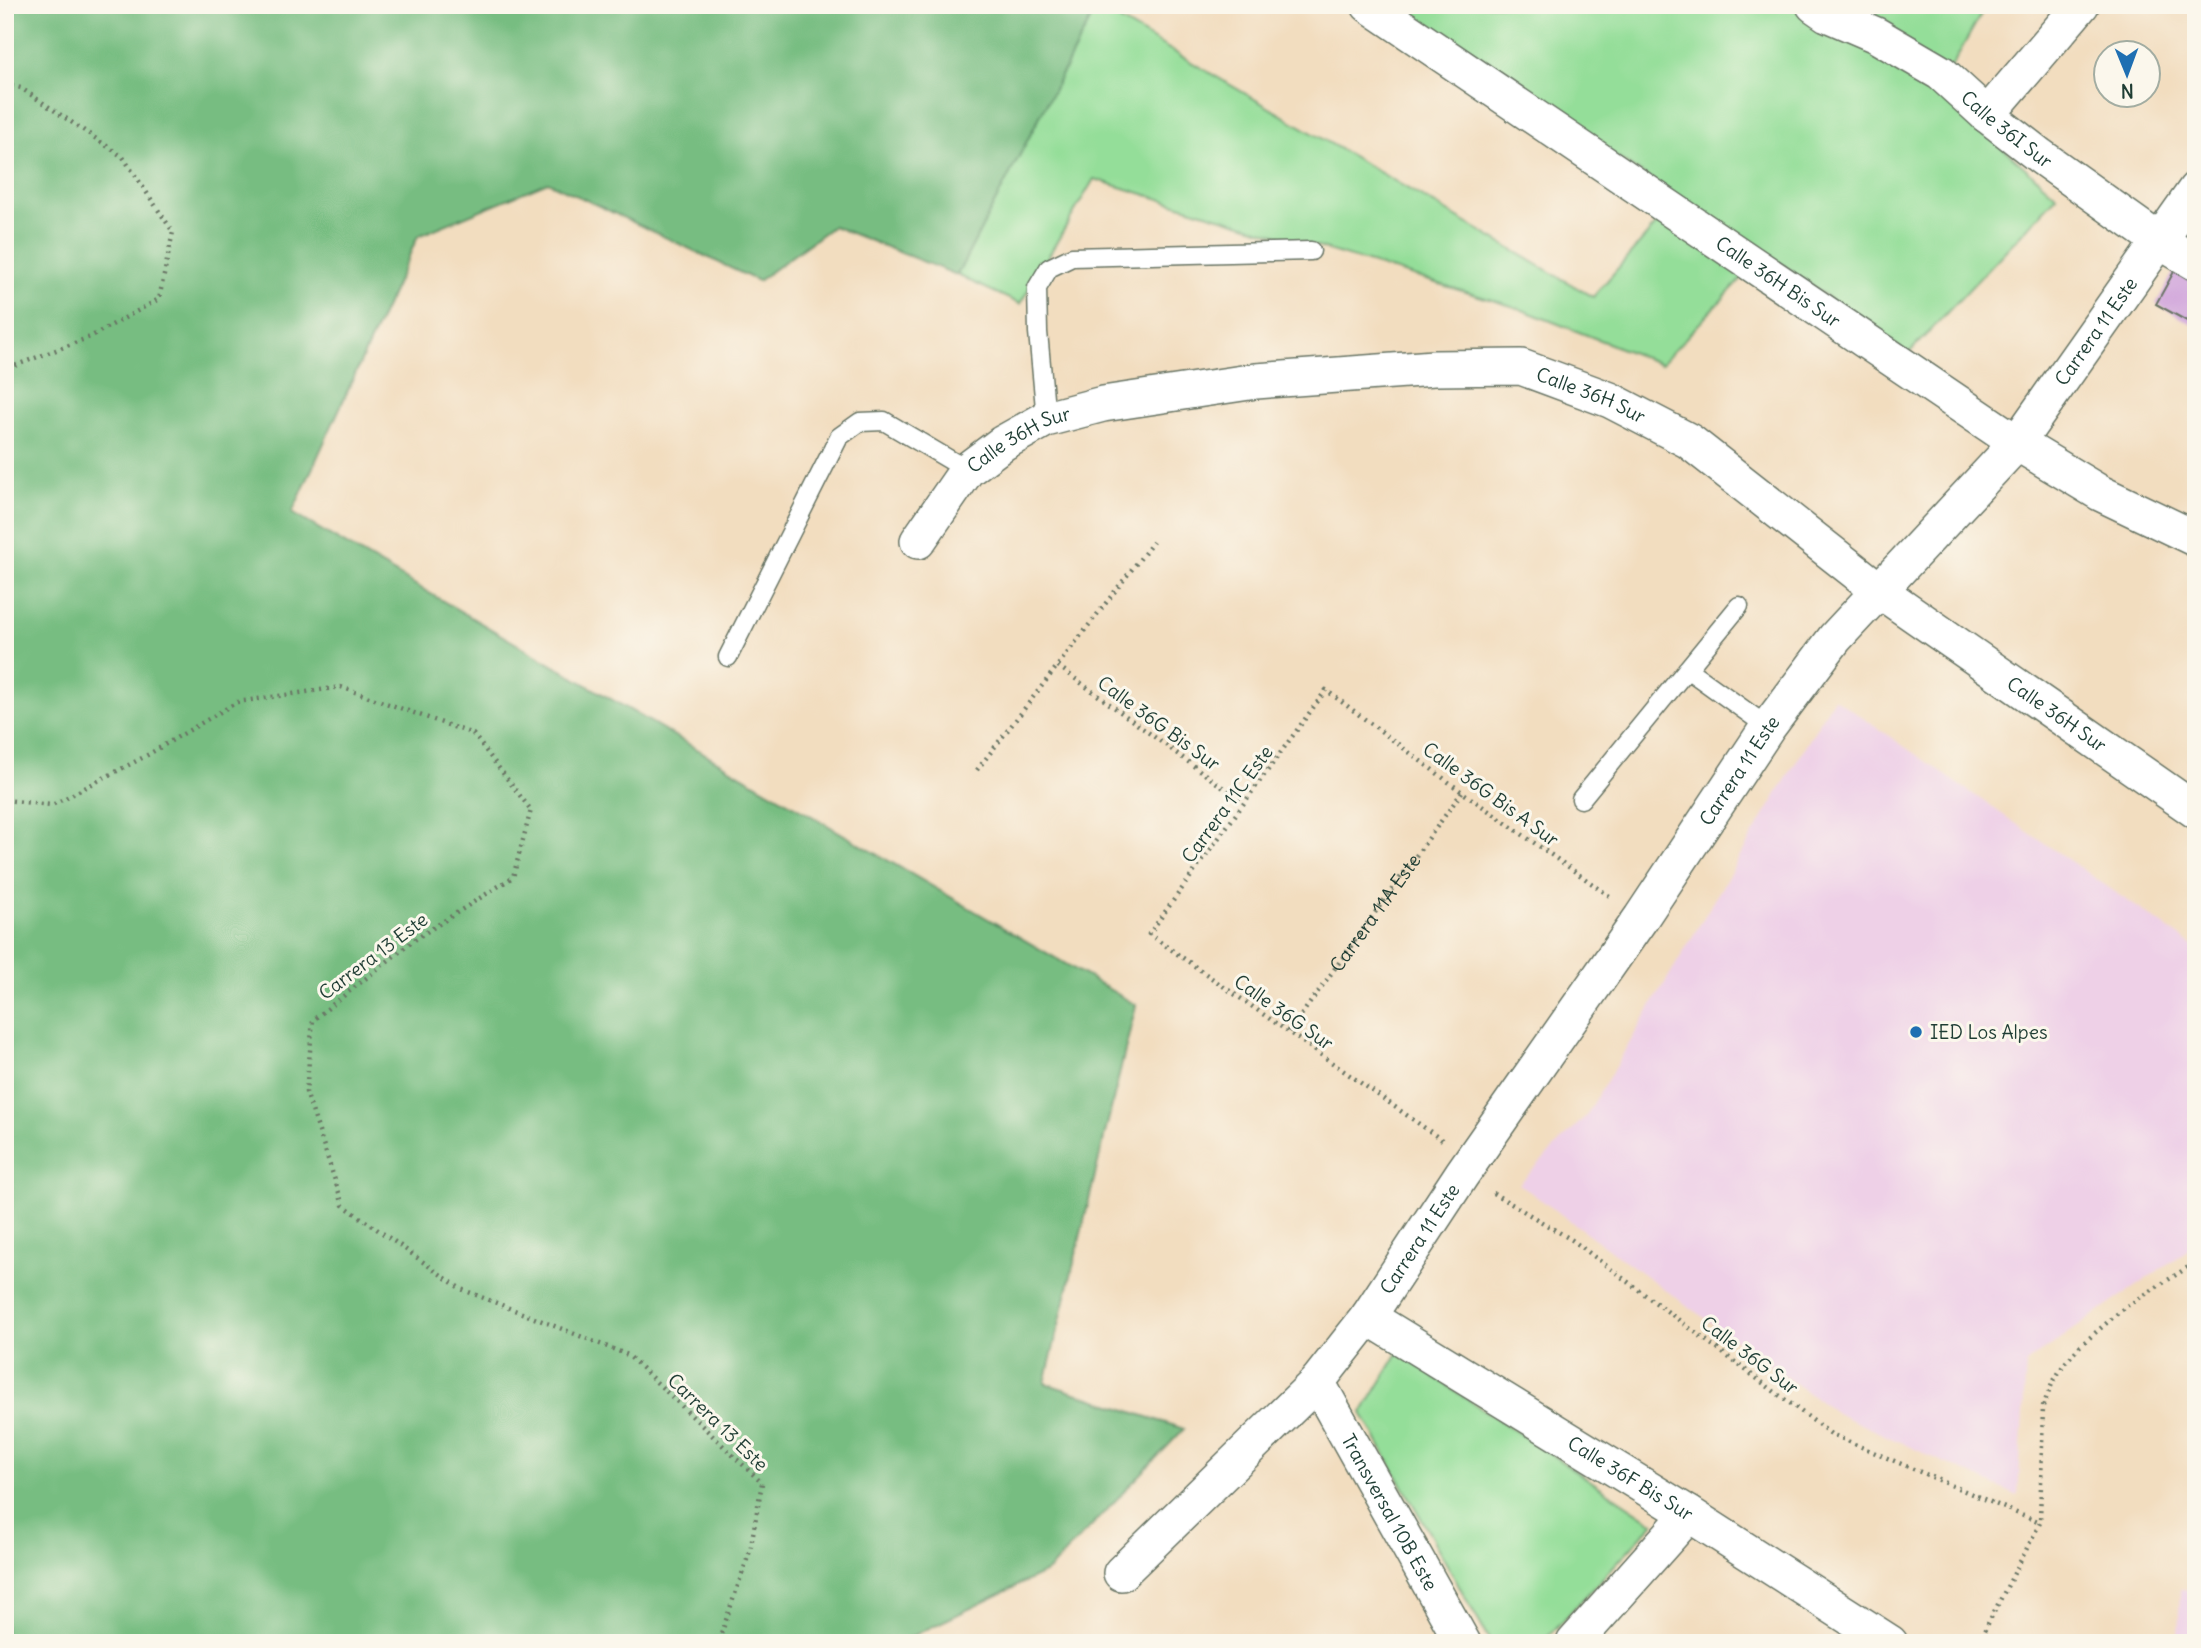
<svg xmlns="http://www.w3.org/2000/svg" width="2201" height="1648" font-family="Delius,sans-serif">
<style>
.built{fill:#eed0e7}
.green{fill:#94de99;stroke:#5a8e66;stroke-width:2}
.forest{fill:#77bd81;stroke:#4b7d5a;stroke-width:2}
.building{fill:#ca99d9}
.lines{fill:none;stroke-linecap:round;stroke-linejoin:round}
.lane-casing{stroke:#697565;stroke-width:21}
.street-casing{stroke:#697565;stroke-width:38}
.path{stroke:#697565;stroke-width:4.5;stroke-dasharray:2 5;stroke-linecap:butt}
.lane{stroke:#fff;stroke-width:18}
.street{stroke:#fff;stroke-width:35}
.poi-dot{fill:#1f6fb2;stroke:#fbf7ec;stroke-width:2.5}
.labels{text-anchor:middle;stroke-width:6;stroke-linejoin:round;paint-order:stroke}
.street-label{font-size:19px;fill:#1f3d34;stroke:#fbf7ec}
.poi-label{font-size:19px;fill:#1f3d34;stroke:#fbf7ec;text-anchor:start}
</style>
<rect width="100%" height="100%" fill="#fbf7ec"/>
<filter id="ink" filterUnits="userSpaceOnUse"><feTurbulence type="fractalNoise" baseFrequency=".0143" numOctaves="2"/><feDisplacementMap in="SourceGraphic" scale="14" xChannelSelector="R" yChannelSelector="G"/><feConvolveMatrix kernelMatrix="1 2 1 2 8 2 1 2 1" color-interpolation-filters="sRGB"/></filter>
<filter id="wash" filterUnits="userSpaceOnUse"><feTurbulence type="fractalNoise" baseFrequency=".00686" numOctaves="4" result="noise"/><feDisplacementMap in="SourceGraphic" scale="28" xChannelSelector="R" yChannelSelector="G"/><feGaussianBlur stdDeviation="1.57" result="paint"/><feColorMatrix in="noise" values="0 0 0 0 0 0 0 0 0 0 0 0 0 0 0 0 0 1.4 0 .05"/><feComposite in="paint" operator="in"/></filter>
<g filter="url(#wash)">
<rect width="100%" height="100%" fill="#f2ddbf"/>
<path class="built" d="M1834,698L2196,948V1244L2026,1363L2018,1496L1836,1413L1519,1184L1586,1116Z
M2180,1589L2196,1590V1638H2178Z"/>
<path class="green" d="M1384,5H1986L1938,91L2057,196L1908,354L1766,253L1661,364L1515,307L1094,179L1020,304L957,275L1097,7L1593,297L1679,198Z
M1398,1353L1654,1523L1542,1643H1491L1362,1413Z"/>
<path class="forest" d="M5,5H1098L957,275L833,226L758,281L548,182L418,236L292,513L1136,1005L1045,1383L1184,1429L1048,1571L898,1643H5Z"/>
<g id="blocks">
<path class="building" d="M2176,268L2196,278V326L2156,304Z"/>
</g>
</g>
<g filter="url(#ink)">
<use href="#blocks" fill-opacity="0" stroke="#697565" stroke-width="2"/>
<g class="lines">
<defs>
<path id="lane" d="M1046,419L1038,332L1037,288L1049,268L1072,257L1311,251
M728,657L839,437L860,422L884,421L967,470
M1687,669L1768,727
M1581,799L1739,606"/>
<g id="street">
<path id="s2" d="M1369,5L2017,443L2100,493L2196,539"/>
<path id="s3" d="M1814,5L1827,14L1876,35L1941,73L1987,115L2040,156L2159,241L2196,263"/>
<path d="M1987,115L2081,5"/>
<path id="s4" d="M918,541L967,470L1003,443L1046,419L1103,404L1256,381L1434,368L1521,367L1610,400L1689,441L1880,591L2196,811"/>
<path id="s5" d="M1368,1317L1689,1514L1890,1643"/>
<path id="s6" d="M1317,1382L1463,1643"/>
<path id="s7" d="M1121,1573L1317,1382L1368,1317L1462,1174L1641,918L1768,727L1835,638L2017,443L2196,189"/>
<path d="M1574,1643L1689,1514"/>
</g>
</defs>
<use href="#lane" class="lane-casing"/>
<use href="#street" class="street-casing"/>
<g class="path">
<path d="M5,84L21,88L123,157L173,232L159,299L90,337L9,368L5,373"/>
<path d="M1058,666L1244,803"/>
<path d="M977,770L1153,542"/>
<path d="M5,800L52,805L144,757L237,702L341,687L473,734L531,810L513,877L417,938L313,1020L306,1092L343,1205L461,1289L628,1355L762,1483L750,1551L718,1643"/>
<path id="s1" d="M1289,1032L1462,792"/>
<path d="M1442,1140L1149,934L1326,690L1462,792L1611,897"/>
<path d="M1493,1193L1572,1240L1831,1434L2040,1523"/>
<path d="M1978,1643L2040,1523L2043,1406L2052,1384L2064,1364L2080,1346L2124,1308L2196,1262"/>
</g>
<use href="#lane" class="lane"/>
<use href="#street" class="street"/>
</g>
</g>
<circle class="poi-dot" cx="1916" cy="1032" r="7"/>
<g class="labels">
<g class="street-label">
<text dy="7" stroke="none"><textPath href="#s3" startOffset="231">Calle 36I Sur</textPath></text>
<text dy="7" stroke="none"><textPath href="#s2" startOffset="494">Calle 36H Bis Sur</textPath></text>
<text dy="7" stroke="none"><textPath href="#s7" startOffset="1584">Carrera 11 Este</textPath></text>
<text dy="7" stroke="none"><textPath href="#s4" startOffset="735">Calle 36H Sur</textPath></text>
<text dy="7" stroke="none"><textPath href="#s4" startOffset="147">Calle 36H Sur</textPath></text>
<text dy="7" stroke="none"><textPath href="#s4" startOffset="1302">Calle 36H Sur</textPath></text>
<text transform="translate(1159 723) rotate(36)" y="7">Calle 36G Bis Sur</text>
<text dy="7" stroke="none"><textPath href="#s7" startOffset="1017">Carrera 11 Este</textPath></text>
<text transform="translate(1491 794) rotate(36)" y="7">Calle 36G Bis A Sur</text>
<text transform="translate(1227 804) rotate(-54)" y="7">Carrera 11C Este</text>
<text dy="7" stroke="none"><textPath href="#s1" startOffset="147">Carrera 11A Este</textPath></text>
<text transform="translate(373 956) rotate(-37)" y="7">Carrera 13 Este</text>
<text transform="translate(1284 1012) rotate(35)" y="7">Calle 36G Sur</text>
<text dy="7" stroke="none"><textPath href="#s7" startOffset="450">Carrera 11 Este</textPath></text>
<text transform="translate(1750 1355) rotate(37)" y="7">Calle 36G Sur</text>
<text transform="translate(718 1422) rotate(44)" y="7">Carrera 13 Este</text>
<text dy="7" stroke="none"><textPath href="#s5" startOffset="308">Calle 36F Bis Sur</textPath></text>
<text dy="7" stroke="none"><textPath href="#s6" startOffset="149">Transversal 10B Este</textPath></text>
</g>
<g class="poi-label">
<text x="1930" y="1039">IED Los Alpes</text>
</g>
</g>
<rect width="2201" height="1648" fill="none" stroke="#fbf7ec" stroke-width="28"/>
<g transform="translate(2127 74) rotate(179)"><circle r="33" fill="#fbf7ec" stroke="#a3ada2" stroke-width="2"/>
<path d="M0-5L12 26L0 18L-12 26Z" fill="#1f6fb2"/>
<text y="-10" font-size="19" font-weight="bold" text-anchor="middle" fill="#1f3d34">N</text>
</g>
</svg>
